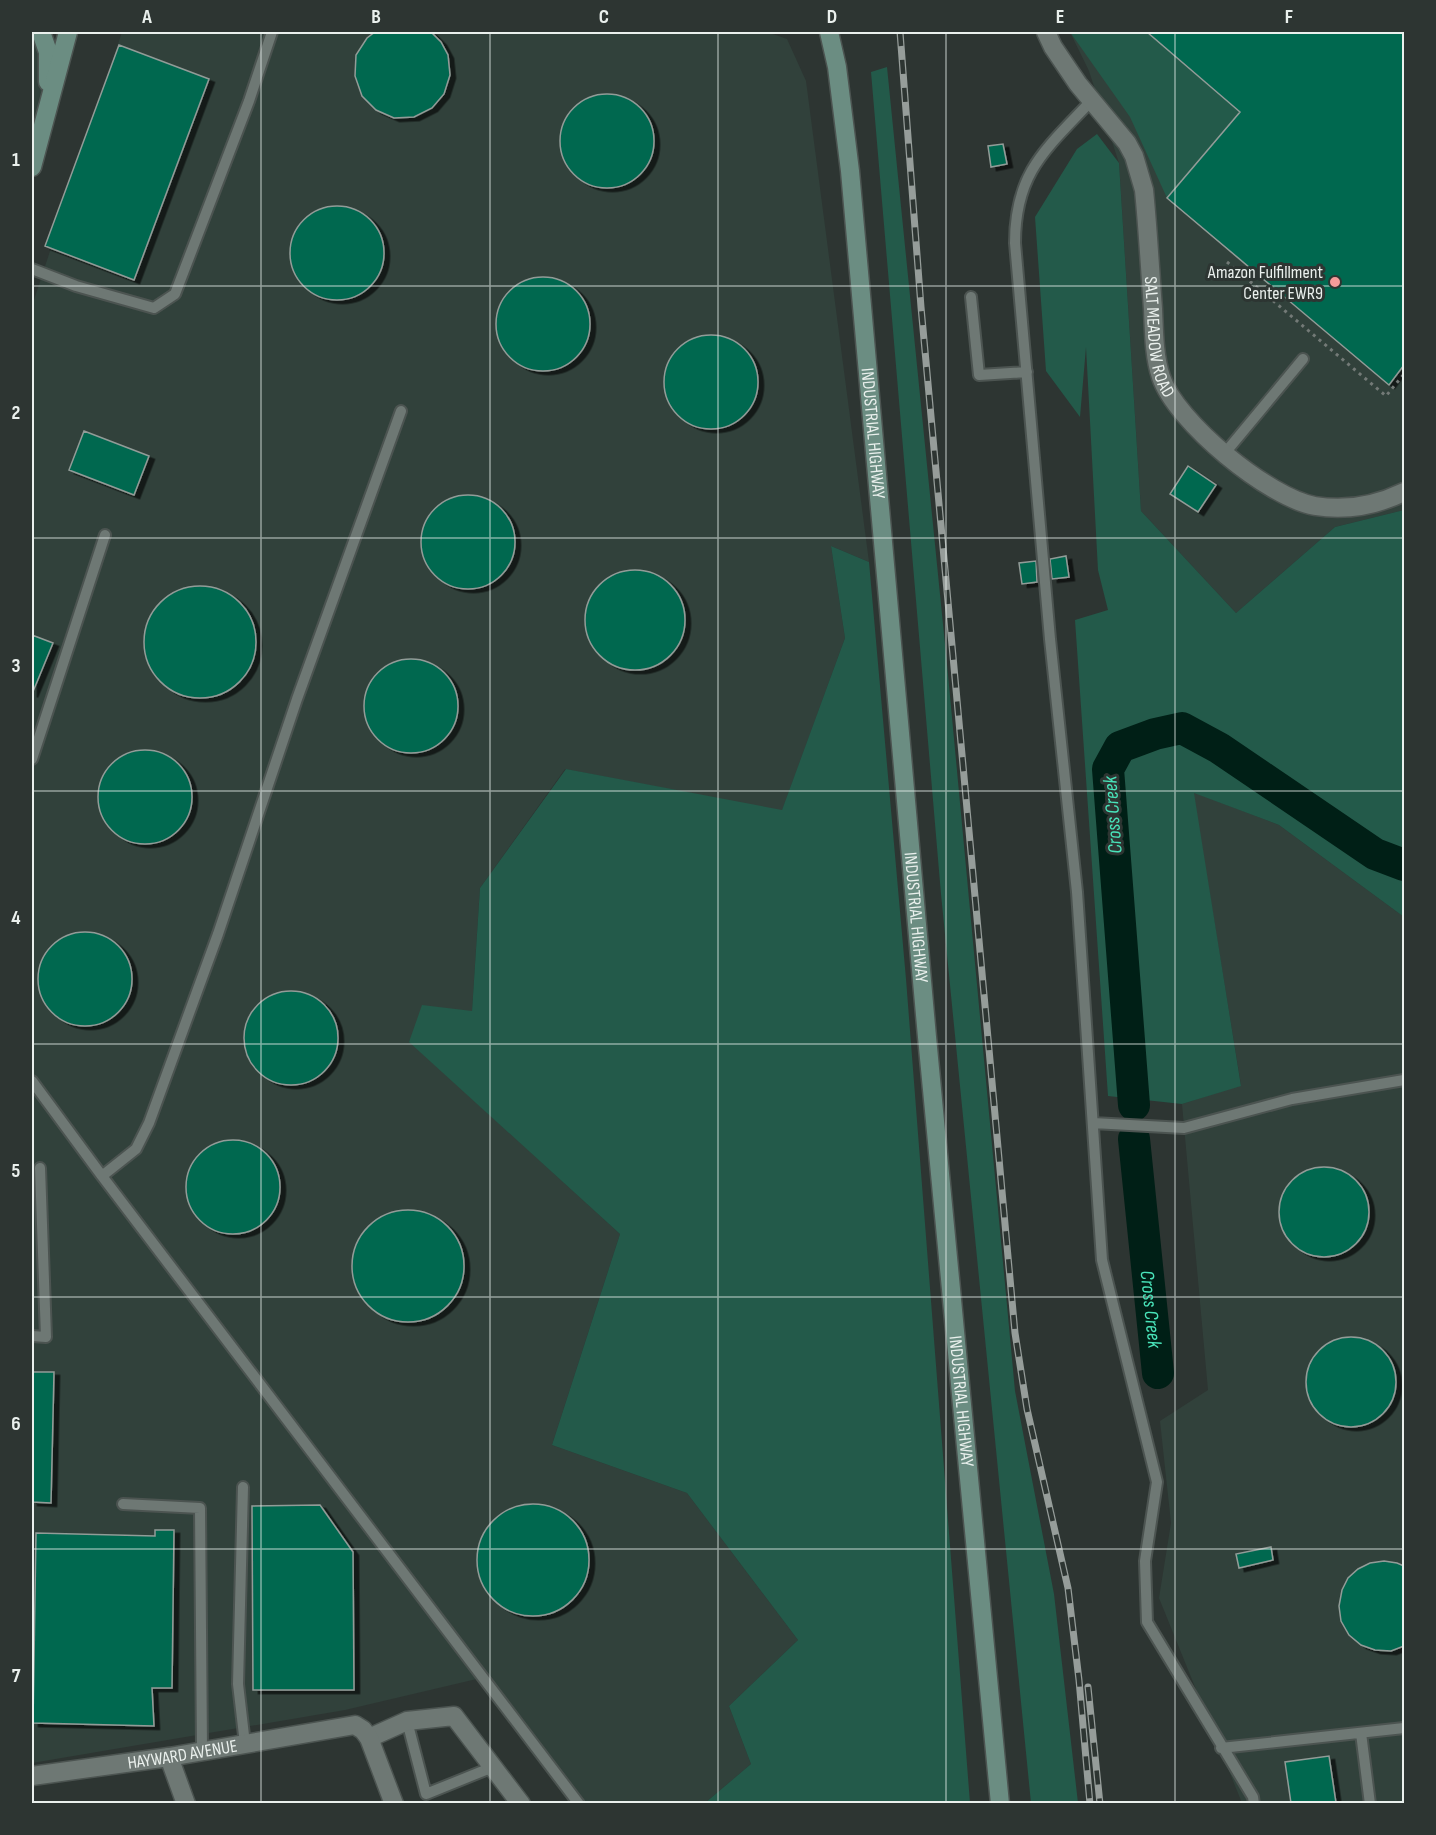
<svg xmlns="http://www.w3.org/2000/svg" width="1436" height="1835" font-family="'Sofia Sans Condensed',sans-serif">
<style>
.built{fill:#31413b}
.green{fill:#235a4a}
.lines{fill:none;stroke-linecap:round;stroke-linejoin:round}
.river{stroke:#001f16;stroke-width:32}
.building{fill:#006750;stroke:#929c98;stroke-width:1.5;filter:url(#shadow)}
.lane-casing{stroke:#4c5451;stroke-width:14}
.street-casing{stroke:#4c5451;stroke-width:21}
.secondary-casing{stroke:#4c5451;stroke-width:21}
.path{stroke:#737a77;stroke-width:3;stroke-dasharray:3 4.5;stroke-linecap:butt}
.lane{stroke:#6e7874;stroke-width:10}
.street{stroke:#6e7874;stroke-width:18}
.secondary{stroke:#6b8d82;stroke-width:18}
.rail-casing{stroke:#969d9a;stroke-width:7}
.rail{stroke:#2d3532;stroke-width:4.5;stroke-dasharray:14;stroke-linecap:butt}
.grid{fill:none;stroke:#eaf0ed;stroke-width:1.5;stroke-opacity:0.55}
.poi-dot{fill:#f59b9a;stroke:#2d3532;stroke-width:2}
.labels{text-anchor:middle;stroke-width:6;stroke-linejoin:round;paint-order:stroke}
.poi-label{font-size:18px;fill:#eaf0ed;stroke:#2d3532;text-anchor:end}
.street-label{font-size:18px;fill:#eaf0ed;stroke:#2d3532}
.water-label{font-size:20px;font-style:italic;fill:#49e4ba;stroke:#2d3532}
.neatline{fill:none;stroke:#eaf0ed;stroke-width:2}
.grid-label{font-size:20px;text-anchor:middle;font-weight:bold;fill:#eaf0ed}
</style>
<defs>
<filter id="shadow"><feDropShadow dx="5.5" dy="3.5" stdDeviation="0" flood-color="#0009"/></filter>
</defs>
<rect width="100%" height="100%" fill="#2d3532"/>
<path class="built" d="M32,32H41L47,111L32,164Z
M122,32H767L787,39L806,81L869,562L831,546L845,638L782,811L565,769L480,888L472,1011L409,1041L620,1234L552,1445L687,1493L798,1640L729,1706L751,1764L705,1803H574L481,1678L345,1710L32,1763V306Z
M1070,32H1404V510L1335,527L1236,613L1141,511L1119,163L1089,71Z
M1193,792L1279,825L1404,917V1803H1242L1159,1598L1171,1523L1160,1421L1208,1390L1182,1104L1241,1085Z"/>
<path class="green" d="M1070,32H1147L1240,112L1167,198L1130,117Z
M887,67L947,664L1015,1391L1054,1594L1078,1803H1031L941,894L871,72Z
M1097,134L1119,163L1141,511L1236,613L1335,527L1404,510V917L1279,825L1194,793L1241,1086L1182,1104L1108,1096L1075,620L1108,610L1098,570L1086,347L1080,417L1046,371L1035,217L1077,149Z
M831,546L869,562L906,979L970,1803H705L751,1764L729,1706L798,1640L687,1493L552,1445L620,1234L409,1042L422,1005L472,1011L480,888L566,769L782,810L845,638Z"/>
<g class="lines">
<g class="river">
<path d="M1134,1105L1108,769L1120,747L1155,734L1182,728L1219,748L1375,854L1404,865"/>
<path id="s1" d="M1134,1139L1158,1373"/>
</g>
</g>
<path class="building" d="M375,32H431L441,42L448,55L450,75L444,94L432,108L414,117L394,118L376,110L362,96L355,76L356,55L367,38Z
M1147,32H1404V365L1389,385L1167,198L1240,112Z
M119,45L209,79L134,280L45,246Z
M560 141a47 47 0 1 1 94 0a47 47 0 1 1-94 0Z
M1003,144L1007,164L991,167L988,146Z
M290 253a47 47 0 1 1 94 0a47 47 0 1 1-94 0Z
M496 324a47 47 0 1 1 94 0a47 47 0 1 1-94 0Z
M664 382a47 47 0 1 1 94 0a47 47 0 1 1-94 0Z
M84,431L149,456L134,495L69,470Z
M1188,466L1216,485L1198,512L1170,494Z
M421 542a47 47 0 1 1 94 0a47 47 0 1 1-94 0Z
M1066,556L1069,577L1052,579L1050,559Z
M1036,561L1037,582L1022,584L1019,563Z
M585 620a50 50 0 1 1 100 0a50 50 0 1 1-100 0Z
M144 642a56 56 0 1 1 112 0a56 56 0 1 1-112 0Z
M32,635L53,643L32,694Z
M364 706a47 47 0 1 1 94 0a47 47 0 1 1-94 0Z
M98 797a47 47 0 1 1 94 0a47 47 0 1 1-94 0Z
M38 979a47 47 0 1 1 94 0a47 47 0 1 1-94 0Z
M244 1038a47 47 0 1 1 94 0a47 47 0 1 1-94 0Z
M186 1187a47 47 0 1 1 94 0a47 47 0 1 1-94 0Z
M1279 1212a45 45 0 1 1 90 0a45 45 0 1 1-90 0Z
M352 1266a56 56 0 1 1 112 0a56 56 0 1 1-112 0Z
M1306 1382a45 45 0 1 1 90 0a45 45 0 1 1-90 0Z
M32,1372H54L51,1503L32,1502Z
M477 1560a56 56 0 1 1 112 0a56 56 0 1 1-112 0Z
M320,1505L353,1552L354,1690H253L252,1506Z
M155,1530H174L172,1688H152L154,1726L33,1723L36,1533L155,1536Z
M1271,1547L1273,1560L1239,1568L1236,1554Z
M1384,1561L1397,1563L1404,1566V1646L1391,1651L1375,1650L1361,1645L1349,1635L1341,1621L1339,1606L1342,1590L1348,1578L1358,1569L1370,1563Z
M1329,1756L1336,1803H1291L1285,1762Z"/>
<g class="lines">
<defs>
<path id="lane" d="M1092,100C1046,149 1015,172 1015,243L1050,639L1077,892L1102,1260L1157,1482L1145,1561L1147,1622L1253,1797L1254,1804
M32,269L76,286L154,308L175,294L249,101L272,32
M971,297L979,375L1027,372
M1225,453L1303,359
M32,759L105,535
M32,1081L102,1176L136,1149L149,1123L218,934L297,699L401,411
M1093,1123L1184,1128L1292,1099L1404,1080
M102,1176L579,1804
M32,1336L46,1337L40,1168
M243,1487L238,1684L245,1744
M123,1504L200,1508L202,1750
M407,1721L426,1794L493,1767
M1361,1733L1370,1804
M1221,1748L1404,1728"/>
<g id="street">
<path id="s2" d="M1046,32L1053,47L1078,84L1127,143L1134,156L1144,190C1148,230 1150,270 1153,309C1154,332 1154,356 1161,377C1176,422 1269,498 1315,506C1346,511 1377,505 1404,492"/>
<path d="M369,1738L407,1721L454,1716L521,1804"/>
<path d="M169,1757L186,1804"/>
<path id="s3" d="M32,1776L169,1757L355,1725L363,1730L369,1738L394,1804"/>
</g>
<g id="secondary">
<path d="M41,32L48,52V82"/>
<path id="s4" d="M829,32L837,67L850,171L927,1037L1000,1804"/>
<path d="M32,167L68,32"/>
</g>
</defs>
<use href="#lane" class="lane-casing"/>
<use href="#street" class="street-casing"/>
<use href="#secondary" class="secondary-casing"/>
<path class="path" d="M1227,262L1386,396L1404,374"/>
<use href="#lane" class="lane"/>
<use href="#street" class="street"/>
<use href="#secondary" class="secondary"/>
<defs>
<path id="rail" d="M900,32L921,307L1015,1333L1027,1409L1068,1588L1079,1680L1090,1804
M1088,1687L1100,1804"/>
</defs>
<use href="#rail" class="rail-casing"/>
<use href="#rail" class="rail"/>
</g>
<path class="grid" d="M261,32V1804M490,32V1804M718,32V1804M946,32V1804M1175,32V1804M32,286H1404M32,538H1404M32,791H1404M32,1044H1404M32,1297H1404M32,1549H1404"/>
<circle class="poi-dot" cx="1335" cy="282" r="6"/>
<g class="labels">
<g class="poi-label">
<text x="1323" y="278">Amazon Fulfillment<tspan x="1323" dy="21">Center EWR9</tspan></text>
</g>
<g class="street-label">
<text dy="6" stroke="none"><textPath href="#s2" startOffset="336">SALT MEADOW ROAD</textPath></text>
<text dy="6" stroke="none"><textPath href="#s4" startOffset="404">INDUSTRIAL HIGHWAY</textPath></text>
<text dy="6" stroke="none"><textPath href="#s4" startOffset="890">INDUSTRIAL HIGHWAY</textPath></text>
<text dy="6" stroke="none"><textPath href="#s4" startOffset="1376">INDUSTRIAL HIGHWAY</textPath></text>
<text dy="6" stroke="none"><textPath href="#s3" startOffset="152">HAYWARD AVENUE</textPath></text>
</g>
<g class="water-label">
<text transform="translate(1112 815) rotate(-94)" y="7">Cross Creek</text>
<text dy="7" stroke="none"><textPath href="#s1" startOffset="171">Cross Creek</textPath></text>
</g>
</g>
<rect width="1436" height="1835" fill="none" stroke="#2d3532" stroke-width="66"/>
<rect x="33" y="33" width="1370" height="1769" class="neatline"/>
<g class="grid-label">
<text x="147" y="23">A</text>
<text x="376" y="23">B</text>
<text x="604" y="23">C</text>
<text x="832" y="23">D</text>
<text x="1060" y="23">E</text>
<text x="1289" y="23">F</text>
<text x="16" y="166">1</text>
<text x="16" y="419">2</text>
<text x="16" y="672">3</text>
<text x="16" y="924">4</text>
<text x="16" y="1177">5</text>
<text x="16" y="1430">6</text>
<text x="16" y="1682">7</text>
</g>
</svg>
